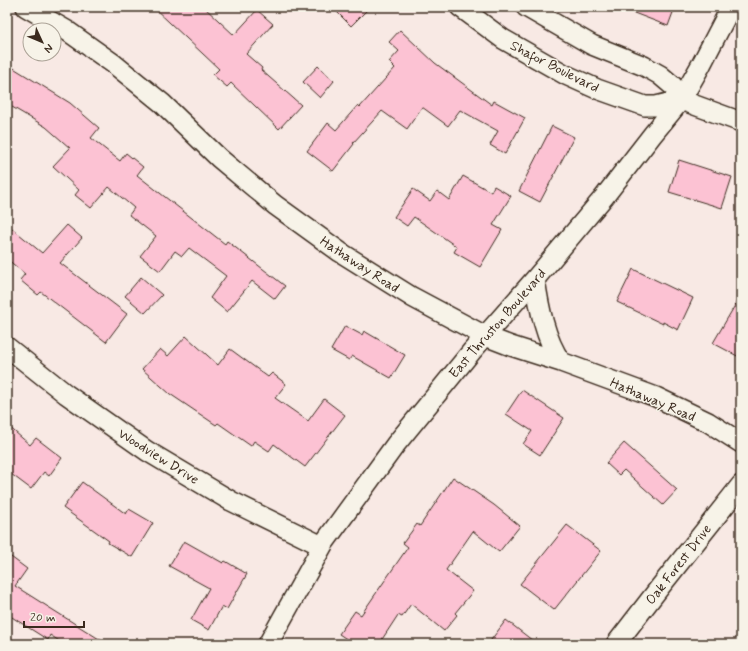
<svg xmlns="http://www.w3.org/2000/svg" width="748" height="651" font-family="Mynerve,sans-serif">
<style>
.building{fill:#fcc2d3;stroke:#3b2a1e}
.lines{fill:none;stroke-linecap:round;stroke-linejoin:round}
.minor-casing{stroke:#3b2a1e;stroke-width:22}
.minor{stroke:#f7f3e8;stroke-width:19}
.labels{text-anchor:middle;stroke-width:3;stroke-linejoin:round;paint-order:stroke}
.street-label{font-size:14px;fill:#3b2a1e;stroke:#f7f3e8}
</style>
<rect width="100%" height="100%" fill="#f8e9e4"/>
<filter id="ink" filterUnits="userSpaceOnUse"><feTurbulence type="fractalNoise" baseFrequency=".025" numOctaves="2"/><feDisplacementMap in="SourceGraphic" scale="8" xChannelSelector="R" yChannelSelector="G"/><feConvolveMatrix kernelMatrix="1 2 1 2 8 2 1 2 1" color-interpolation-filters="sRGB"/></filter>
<g filter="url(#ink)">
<path class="building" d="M153,7H204L234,35L257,10L273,24L246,54L262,68L261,70L301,105L279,129L231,83L227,87L213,75L219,69Z
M332,7H370L351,26Z
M622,7H675L668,26L621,8Z
M400,30L435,63L492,105L494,101L525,118L505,154L490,145L498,131L460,110L448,126L422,107L407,129L382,111L353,143L354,144L333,171L307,151L328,123L336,130L358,105L360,107L395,68L389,62L399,51L389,42Z
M7,64L70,103L99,128L91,138L120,161L126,153L143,167L137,175L225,244L227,241L285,286L275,299L252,281L227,312L210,298L226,276L189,248L182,256L175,251L160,271L140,256L156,236L129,215L134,208L109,187L91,208L75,195L79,190L53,166L70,148L46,127L7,104Z
M318,66L334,81L320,98L303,82Z
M552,126L574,137L540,202L519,191Z
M679,160L732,177L722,208L669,192Z
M463,176L491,192L494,186L511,196L493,225L502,230L480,267L454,252L457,247L414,217L407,226L394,217L413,189L430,201L437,191L449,200Z
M7,224L42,253L67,225L82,238L60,263L127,314L106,342L41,292L38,295L20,280L25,274L7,259Z
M633,269L693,298L678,330L663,322V324L617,302Z
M141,277L162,295L145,313L125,296Z
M741,295V358L713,343Z
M345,326L362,335L364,331L405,355L391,378L352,356L349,360L331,350Z
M186,336L218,365L230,349L268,377L272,373L286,384L275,398L308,421L324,399L345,415L305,467L274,444L269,451L254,441L251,446L218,423L216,425L170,394L142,369L160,349L168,356Z
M522,390L564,418L540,455L523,444L532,431L506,414Z
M7,425L30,445L36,438L62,458L49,476L44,472L31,489L7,471Z
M624,443L677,490L663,505L624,470L619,475L606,463Z
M453,477L494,505L520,526L499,552L473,531L446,570L473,591L455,613L457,615L444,631L411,604L402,617L398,615L379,644H354L339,634L355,611L361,615L408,547L403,543L417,524L420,526Z
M82,482L126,514L129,509L153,523L132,557L108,543L109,541L63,508Z
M567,525L601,551L554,610L520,584Z
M184,541L223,563L225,561L247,574L227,609L222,606L209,630L191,620L209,588L169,566Z
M7,554L27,569L15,586L107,644H64L50,635L48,640L7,614Z
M506,620L537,644H488Z"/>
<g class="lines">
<defs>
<path id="minor" d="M26,7L66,30L114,64L162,103L219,158L275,205L340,252L412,297L485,336L511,346L561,362L656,397L708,422L741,443
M460,7L503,39L566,75L597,89L645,106H656L681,100L741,122
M526,7L592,45L644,66L660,75L673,86L681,100
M535,279C539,307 545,339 561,362
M7,347L66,394L147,451L231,501L322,546
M268,644L303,581L324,543L396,444L472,351L535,279L604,197L653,134L681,100L701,65L731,7
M616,644L660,587L741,485"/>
</defs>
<use href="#minor" class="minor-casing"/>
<use href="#minor" class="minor"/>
</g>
</g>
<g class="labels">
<g class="street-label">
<text transform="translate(555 66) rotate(27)" y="5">Shafor Boulevard</text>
<text transform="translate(360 264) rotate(33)" y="5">Hathaway Road</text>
<text transform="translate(497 323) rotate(-49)" y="5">East Thruston Boulevard</text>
<text transform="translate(653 399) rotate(23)" y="5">Hathaway Road</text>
<text transform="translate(159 456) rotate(32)" y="5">Woodview Drive</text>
<text transform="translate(678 564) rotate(-52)" y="5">Oak Forest Drive</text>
</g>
</g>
<rect width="748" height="651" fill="none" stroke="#f7f3e8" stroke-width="24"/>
<rect x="12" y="12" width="724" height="627" fill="none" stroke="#3b2a1e" stroke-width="1.5" filter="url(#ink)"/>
<g transform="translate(42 42) rotate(134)"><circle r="19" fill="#f7f3e8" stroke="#aca397"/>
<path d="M0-3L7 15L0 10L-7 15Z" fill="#3b2a1e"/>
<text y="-6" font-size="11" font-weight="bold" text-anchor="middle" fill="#3b2a1e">N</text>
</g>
<path d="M24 621v6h60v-6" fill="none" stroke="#3b2a1e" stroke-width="2"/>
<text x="30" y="621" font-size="12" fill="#3b2a1e" stroke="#f7f3e8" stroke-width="3" paint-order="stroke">20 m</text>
</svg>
